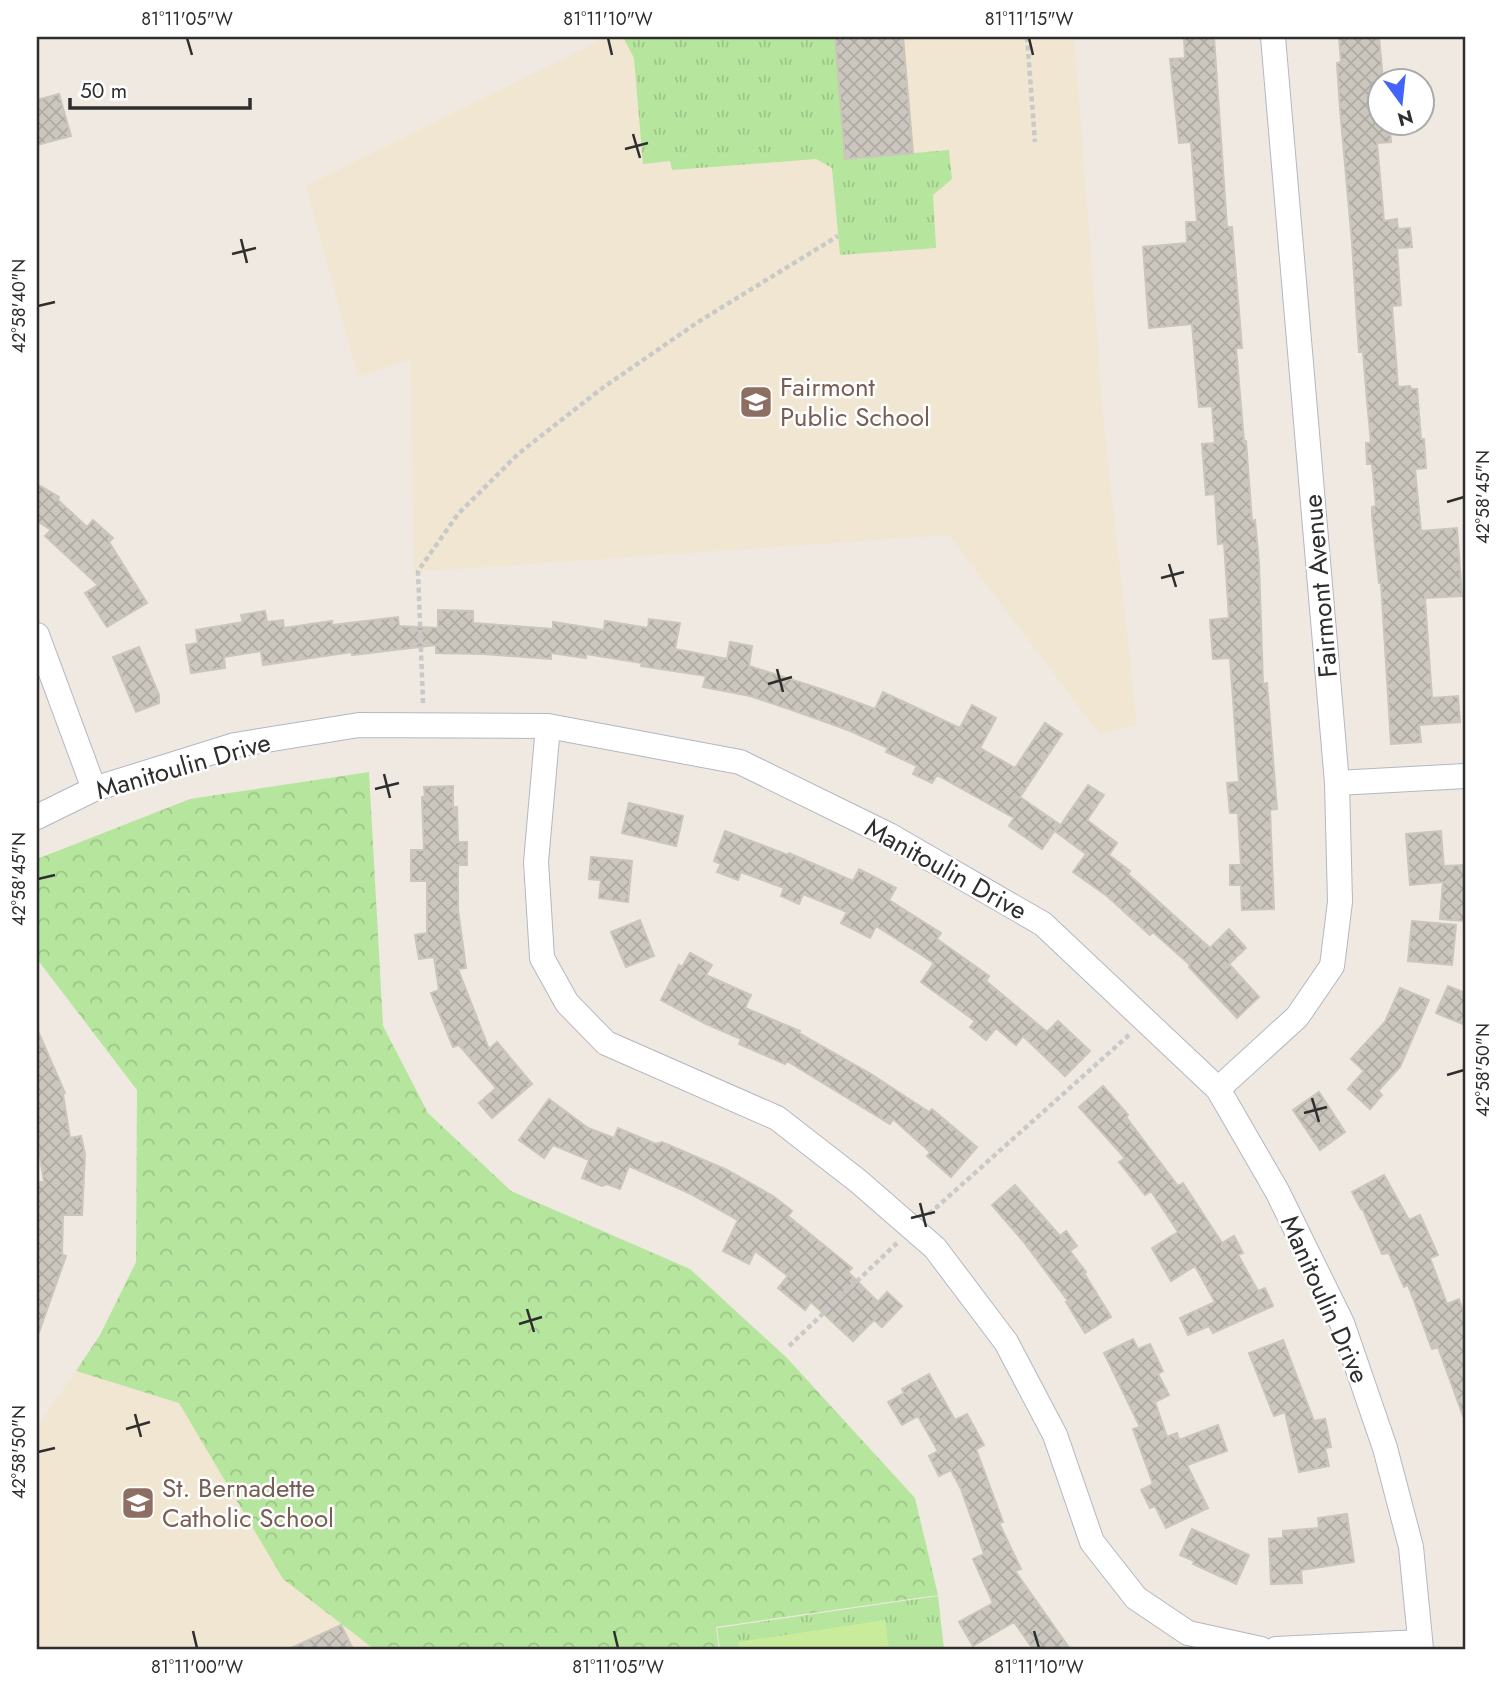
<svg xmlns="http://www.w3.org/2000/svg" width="1502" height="1686" font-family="Jost,sans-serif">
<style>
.education{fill:#f0e6d1}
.forest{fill:url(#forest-crowns)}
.park{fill:url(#park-tufts)}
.pitch{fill:#c9ec9a}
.building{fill:url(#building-cross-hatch);stroke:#cbc5ba;stroke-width:2}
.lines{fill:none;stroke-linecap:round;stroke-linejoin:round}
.minor-casing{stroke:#b4b7c1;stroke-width:26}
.path{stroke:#c9c9c9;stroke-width:4.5;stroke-dasharray:5 3.5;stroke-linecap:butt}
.minor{stroke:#fff;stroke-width:24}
.ticks{fill:none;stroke:#2e2e2e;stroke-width:2.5}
.labels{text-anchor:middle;stroke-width:5;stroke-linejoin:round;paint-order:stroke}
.education-label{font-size:26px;fill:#785e54;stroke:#fff;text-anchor:start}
.street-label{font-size:26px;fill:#2e2e2e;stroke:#fff}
.neatline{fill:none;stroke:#2e2e2e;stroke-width:2.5}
.ticks-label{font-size:18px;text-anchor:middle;fill:#2e2e2e}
</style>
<defs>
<pattern id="forest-crowns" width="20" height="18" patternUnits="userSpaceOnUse" patternTransform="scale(1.75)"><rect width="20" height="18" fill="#b6e59e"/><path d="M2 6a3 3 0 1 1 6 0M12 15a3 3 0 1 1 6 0" fill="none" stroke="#9dc588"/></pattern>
<pattern id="park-tufts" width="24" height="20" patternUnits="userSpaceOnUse" patternTransform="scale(1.75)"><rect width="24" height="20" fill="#b6e59e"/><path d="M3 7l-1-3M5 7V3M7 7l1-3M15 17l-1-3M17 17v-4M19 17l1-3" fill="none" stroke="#9dc588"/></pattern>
<pattern id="building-cross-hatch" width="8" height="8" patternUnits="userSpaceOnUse" patternTransform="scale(1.75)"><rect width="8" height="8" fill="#cbc7bf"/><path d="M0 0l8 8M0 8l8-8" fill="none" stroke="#afaba4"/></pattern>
</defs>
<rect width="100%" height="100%" fill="#efe9e1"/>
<path class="education" d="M595,37H1074L1104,426L1137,724L1100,735L949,535L414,572L410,360L358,377L306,186L595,43Z
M76,1371L179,1403L283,1579L374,1649H37V1427Z"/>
<path class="forest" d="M369,772L383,1026L428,1113L511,1191L690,1269L787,1358L915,1498L938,1595L716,1627L719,1649H374L283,1579L179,1403L76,1371L100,1335L136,1262L137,1090L37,959V859L190,799Z"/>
<path class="park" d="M623,37H835L845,159L949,150L952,179L933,195L936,248L840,255L832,168L816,159L672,170L670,161L643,164L634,58Z
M938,1596L944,1649H720L717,1628Z"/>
<path class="pitch" d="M885,1620L889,1649H739L738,1642Z"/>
<path class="building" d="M835,37H903L913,153L845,159Z
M1184,37H1214L1227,227H1232L1242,348H1236L1244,441H1246L1252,521L1255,520L1259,563L1263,684L1267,683L1277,809L1270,810L1274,909L1242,910L1241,885H1230V865H1241L1238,813H1230L1227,783L1239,782L1230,658L1213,659L1210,620L1229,618L1224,543L1218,544L1215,494L1206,495L1202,444L1215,443L1212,406L1199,407L1192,324L1149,328L1143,247L1187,243L1186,222H1197L1191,142L1179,143L1170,59L1185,58Z
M1339,37H1379L1383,80H1380V122H1389L1391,142L1377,143L1384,221L1397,219L1398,229L1410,228L1412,247L1397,248L1401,305L1392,306L1398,387L1410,386L1411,389H1417L1421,439H1424L1426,468L1415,469L1421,531L1457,528L1462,596L1425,598L1432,698L1458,696L1460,722L1419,725L1421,742L1391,744L1381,583H1379L1372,516V507L1376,506L1372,464H1367L1366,443H1371L1367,401L1363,352H1359L1352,243L1340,109L1337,63L1341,62Z
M59,94L71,136L37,145V100Z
M37,484L59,497L58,500L87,527L93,520L113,538L109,542L147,603L107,627L85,593L98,585L45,536L51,530L37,521Z
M438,610L473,611V623L553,629V622L604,630L605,621L648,628L649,619L680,623L675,649L727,659L730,642L752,646L749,666L824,690L875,709L883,692L960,728L972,705L996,718L980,748L1015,768L1045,723L1062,734L1020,797L1059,824L1042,849L1009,826L1014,818L937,775L932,783L913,774L917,766L886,752L888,748L848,730L792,710L750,696L703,687L706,676L641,666L642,663L586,654V658L551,653V659L484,654L436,653V645L352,655V652L263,665L261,651L224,657L225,668L191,673L186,645L198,643L196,630L243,622L241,615L265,611L267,622L283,620L284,628L332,621V625L398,617L399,626L438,628Z
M139,647L159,695V703L136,712L113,657Z
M1088,785L1104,795L1087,820L1117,843L1109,855L1130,871L1128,874L1210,948L1229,929L1246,948L1229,964L1259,997L1237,1018L1189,967L1190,965L1153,932L1150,935L1107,896L1073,872L1086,854L1056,832Z
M453,786V807H457L458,842H467V865H458V910L466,968L458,969L489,1049L497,1042L532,1084L492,1118L479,1103L496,1088L459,1045L453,1047L431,993L439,990L434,957L419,959L415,935L427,933V881H411V850H424L422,797L425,796L424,787Z
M629,803L683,816L676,846L622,833Z
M725,831L788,855L789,853L853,881L859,869L896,888L889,900L941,933L937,939L989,976L986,981L1047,1032L1058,1021L1090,1051L1065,1076L1023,1036L1016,1045L996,1028L986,1040L970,1027L975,1021L921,982L934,963L876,926L870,938L841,923L847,912L803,894L799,904L781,896L784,888L741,872L738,880L717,872L721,864L714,861Z
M1441,831L1444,869V866L1465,865V921L1440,919L1443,882L1410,885L1406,834Z
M591,857L632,861L628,902L599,898L601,880L589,879Z
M640,920L654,956L626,967L611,932Z
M1412,921L1456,925L1452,965L1408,961Z
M690,953L712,965L706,975L751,995L745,1008L800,1031L799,1033L871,1074L929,1112L932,1109L977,1147L951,1177L927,1156L930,1152L893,1119L890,1124L787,1061L785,1064L739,1044L741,1039L704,1023L661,1000L679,965L682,967Z
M1448,986L1465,993V1025L1436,1013Z
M1400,988L1429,1000L1400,1067L1378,1091L1382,1095L1370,1109L1348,1089L1364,1071L1351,1059L1385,1022Z
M37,1029L65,1093L63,1094L70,1138L81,1136L85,1154L82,1215H63L62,1254L66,1256L39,1332L37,1331V1182H44L37,1137Z
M1103,1086L1128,1115L1126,1117L1178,1186L1183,1183L1222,1243L1234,1236L1243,1253L1238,1255L1258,1291L1265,1288L1273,1306L1213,1333L1209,1326L1188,1335L1180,1318L1215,1302L1195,1266L1171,1281L1152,1248L1178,1232L1151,1191L1145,1195L1119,1162L1125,1158L1079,1107Z
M1319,1092L1345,1132L1320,1150L1293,1110Z
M549,1099L588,1128L614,1138L618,1128L656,1144L662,1142L727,1170L773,1196L792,1211L788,1216L852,1268L848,1272L878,1302L887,1292L902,1306L882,1327L874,1320L853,1341L811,1302L805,1310L778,1288L788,1276L755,1251L749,1264L723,1251L738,1220L691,1194L629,1166L620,1189L607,1184L602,1186L582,1178L589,1160L553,1145L544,1158L519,1140Z
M1384,1175L1409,1220L1420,1215L1438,1255L1430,1258L1447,1304L1459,1299L1465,1316V1416H1463L1438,1347L1432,1349L1408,1285L1404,1287L1389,1253L1382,1254L1362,1208L1361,1209L1352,1192Z
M1015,1185L1060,1236L1066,1231L1077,1246L1070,1251L1086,1272L1084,1273L1111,1317L1085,1333L1066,1302L1068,1301L1023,1241L992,1205Z
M1133,1339L1138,1349L1150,1344L1163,1371L1158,1374L1169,1395L1155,1402L1167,1437L1177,1433L1179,1440L1218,1425L1227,1451L1187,1465L1208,1508L1166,1528L1155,1506L1150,1508L1141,1490L1153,1484L1133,1429L1140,1427L1104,1353Z
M1283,1340L1314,1421L1325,1419L1331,1447L1325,1448L1329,1466L1299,1472L1285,1412L1274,1416L1249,1353Z
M929,1374L955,1420L967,1414L984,1445L976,1449L1003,1522L999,1523L1021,1569L1015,1571L1070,1649H1033L1014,1622L973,1646L959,1622L993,1603L973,1559L984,1554L961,1489L951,1470L939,1476L929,1456L938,1451L918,1416L902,1425L888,1402L904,1393L902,1389Z
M1347,1514L1354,1562L1301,1570L1302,1583L1271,1584L1269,1539L1283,1538V1531L1319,1528L1318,1518Z
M1192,1529L1249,1555L1236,1584L1193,1564L1194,1561L1180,1555Z
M341,1625L353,1649H289Z"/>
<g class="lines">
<defs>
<path id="minor" d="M37,635L94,789
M548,726L536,862L542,958L567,1003L606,1043L777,1118L858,1181L935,1248L1006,1342L1055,1435L1092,1542L1136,1598L1188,1633L1261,1649
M1337,783L1465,776
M37,817L94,789L235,745L359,725L548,726L740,762L889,835L1043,924L1218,1089L1277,1191L1342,1323L1385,1448L1411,1547L1421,1649
M1218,1089L1297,1017L1332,966L1340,902L1337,783L1273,37
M1276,1649L1420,1642"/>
</defs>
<use href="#minor" class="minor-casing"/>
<path class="path" d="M1027,37L1035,142
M423,703L418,571L458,514L518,454L601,389L698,322L838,236
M929,1214L1129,1035
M789,1346L897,1243"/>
<use href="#minor" class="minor"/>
</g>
<path class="ticks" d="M187,38L192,55M608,38L612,55M1029,38L1033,55M633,134L640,158M625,149L648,143M241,239L247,263M232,254L256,248M38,306L55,302M1447,502L1464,497M1169,564L1176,587M1161,578L1184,572M777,669L783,692M768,684L792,677M384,774L390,798M375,789L399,783M38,879L55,875M1447,1075L1464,1070M1312,1098L1319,1122M1304,1113L1327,1107M920,1203L926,1227M911,1218L935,1212M527,1309L534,1332M519,1324L542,1317M135,1414L141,1437M126,1429L150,1422M38,1452L55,1448M193,1631L197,1648M614,1631L618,1648M1034,1631L1039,1648"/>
<defs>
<symbol id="school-square" viewBox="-11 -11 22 22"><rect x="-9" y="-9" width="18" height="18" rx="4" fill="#8d6e63" stroke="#fff"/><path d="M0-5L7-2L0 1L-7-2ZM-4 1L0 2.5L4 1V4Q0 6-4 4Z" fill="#fff"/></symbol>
</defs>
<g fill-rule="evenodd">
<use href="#school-square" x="737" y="383" width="38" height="38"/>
<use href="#school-square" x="119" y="1484" width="38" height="38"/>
</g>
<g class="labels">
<g class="education-label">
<text x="780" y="396">Fairmont<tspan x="780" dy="30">Public School</tspan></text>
<text x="162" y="1497">St. Bernadette<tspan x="162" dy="30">Catholic School</tspan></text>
</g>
<g class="street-label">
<text transform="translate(1320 586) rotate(-95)" y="9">Fairmont Avenue</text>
<text transform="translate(183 766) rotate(-16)" y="9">Manitoulin Drive</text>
<text transform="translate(946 869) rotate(29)" y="9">Manitoulin Drive</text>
<text transform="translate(1325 1299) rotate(66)" y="9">Manitoulin Drive</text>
</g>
</g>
<rect width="1502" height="1686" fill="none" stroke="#ffffff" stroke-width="77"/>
<g transform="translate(1401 102) rotate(165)"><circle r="33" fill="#ffffff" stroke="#ababab" stroke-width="2"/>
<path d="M0-5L12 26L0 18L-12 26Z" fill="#4264fb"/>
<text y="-10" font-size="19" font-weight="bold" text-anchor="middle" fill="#2e2e2e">N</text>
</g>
<path d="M70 98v10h180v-10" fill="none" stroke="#2e2e2e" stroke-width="3.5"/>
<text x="80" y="98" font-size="21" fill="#2e2e2e" stroke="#ffffff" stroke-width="5" paint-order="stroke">50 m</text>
<rect x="38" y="38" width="1426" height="1610" class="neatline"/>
<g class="ticks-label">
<text x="187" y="25">81°11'05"W</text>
<text x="608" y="25">81°11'10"W</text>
<text x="1029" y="25">81°11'15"W</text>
<text transform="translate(19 306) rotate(-90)" y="6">42°58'40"N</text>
<text transform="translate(1483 497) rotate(-90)" y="6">42°58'45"N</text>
<text transform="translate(19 879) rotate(-90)" y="6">42°58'45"N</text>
<text transform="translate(1483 1070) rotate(-90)" y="6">42°58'50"N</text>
<text transform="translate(19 1452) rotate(-90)" y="6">42°58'50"N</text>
<text x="197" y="1673">81°11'00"W</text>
<text x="618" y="1673">81°11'05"W</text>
<text x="1039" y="1673">81°11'10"W</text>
</g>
</svg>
